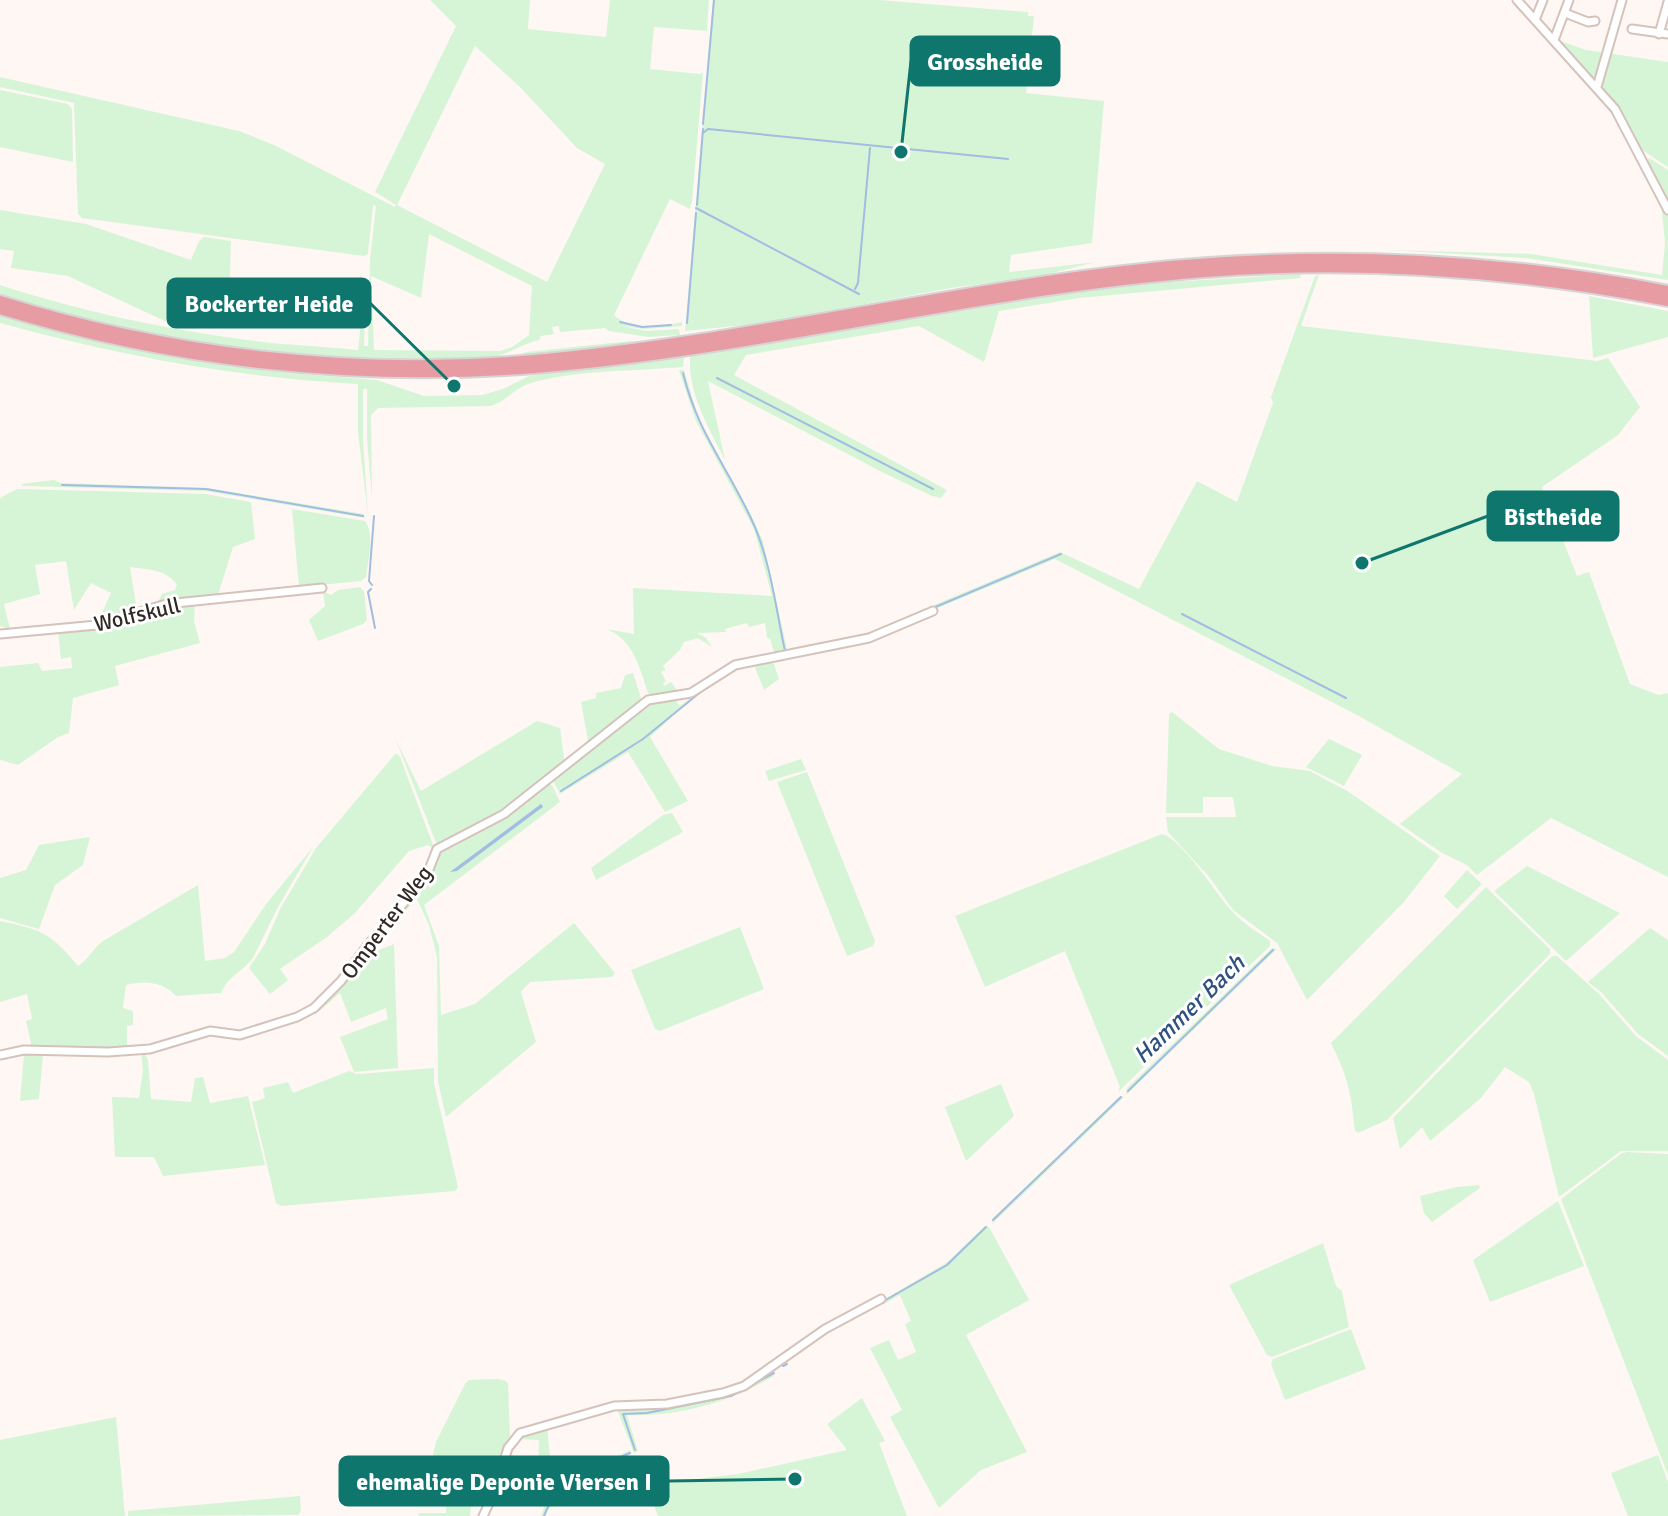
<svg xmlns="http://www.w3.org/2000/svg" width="1668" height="1516" font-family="Signika,sans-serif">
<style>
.green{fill:#d6f5d6;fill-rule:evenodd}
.water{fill:#a2bce2}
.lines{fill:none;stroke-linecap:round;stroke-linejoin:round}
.stream{stroke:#a2bce2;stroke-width:2}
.minor-casing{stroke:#d5c2ba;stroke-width:11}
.highway-casing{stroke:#d6d4d4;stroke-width:14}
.minor{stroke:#fff;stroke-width:7}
.highway{stroke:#e79ba2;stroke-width:10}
.labels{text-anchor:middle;stroke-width:6;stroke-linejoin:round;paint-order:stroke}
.street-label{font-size:22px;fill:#302926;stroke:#fff}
.water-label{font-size:24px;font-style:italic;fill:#2e5182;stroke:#fff}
.leader{fill:none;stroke:#0f766e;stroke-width:3}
.callout-dot{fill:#0f766e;stroke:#fff;stroke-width:3}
.callout{fill:#0f766e;stroke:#0f766e;stroke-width:3}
.callout-label{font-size:24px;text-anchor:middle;font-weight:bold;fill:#fff}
</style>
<rect width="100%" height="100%" fill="#fff7f3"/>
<path class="green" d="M430,0H530L528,29L606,37L610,0H709L707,31L654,27L650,69L700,74L703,72L692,202L690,209L670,199L614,315C630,331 662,326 682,322V326L644,329L617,325L646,331L679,329L680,335L648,337L609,331L605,328L560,332L559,326L552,327L554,334L541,336L539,340C524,343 510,354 494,356C462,361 428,358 396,358C262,357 128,334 0,294V285C80,311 164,329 247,340C284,345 322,346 358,350L366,278L364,346H368L370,260L376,206L373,205L368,254L364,256L82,218L78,214L74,103L0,87V77L239,131L274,145L395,207L396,205L375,192L456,26ZM475,46L520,87L577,148L605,164L547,282L397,205ZM429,234L532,286L529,335L512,347L500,351L374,350L371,276L421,298Z
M713,0H879L1028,12V16H1034L1026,93L1104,101L1092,243L1011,255L1009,272L1096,262L1041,276L951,288L757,324L685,331Z
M1558,40L1586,50L1668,62V167L1639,148L1616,108Z
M0,90L68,104L72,109L73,162L0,147Z
M1649,158L1668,170V204L1646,162Z
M1661,201L1668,216V280L1526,258L1387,250L1531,254L1662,275L1665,243Z
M0,210L86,224L191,260L199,241L204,237L231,241L229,308L185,302L180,328L68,276L11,268L14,251L0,249Z
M1300,274L1301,278L1079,298L999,311L984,362L919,326L746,355L734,375L947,490L941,498L932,496L882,472L708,381L725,460C709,428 688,394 690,357L687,356L1046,296L1153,283Z
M1319,275L1301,326L1597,361L1608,358L1640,407L1618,435L1542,487L1577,576L1589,572L1630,684L1658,695L1668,693V877L1551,818L1477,875L1467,865L1442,853L1400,824L1462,774L1357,715L1055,559L868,637L795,651L791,648L867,633L1060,552L1139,589L1197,481L1237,502L1273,403L1271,397L1315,276Z
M1589,296L1668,311V337L1593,358Z
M0,315L98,342L171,357L287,373L377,380L424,396L482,395L503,389L529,376L684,356L683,367C637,371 571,370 528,384C514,389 505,402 491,406L378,408L371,415L372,499L367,439V389H363V440L368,515L358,432V384C231,377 122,356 0,323Z
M631,341L646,343L612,349L509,359L526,352Z
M679,370H684L699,420L751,515L763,541L787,649L785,653L775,655L770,639L767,638L765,623L749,627L747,623L725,629L726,632L697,633L706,638L712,647L698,638L684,642L680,650L663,666L666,670L661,672L666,681L663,684L664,686L671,682L679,693L652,696L648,693C640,668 633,639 606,629L634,634L633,588L772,596L754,529L696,421Z
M54,480L61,483L207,488L364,514L365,518L206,491L23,486L21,484Z
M17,489L205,494L251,502L255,539L233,547L218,595L157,604L162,594L175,590L177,584C163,568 149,570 130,567L137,611L98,622L111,593L91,583L74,610L66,561L35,565L40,594L4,604L10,629L0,626V498Z
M292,509L365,521C375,535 368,560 366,577L361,581L299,587Z
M360,587L364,591L367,620L363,624L318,641L309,620L325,606L323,591L331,595L338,590Z
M195,604L194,621L200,643L115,666L119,685L73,698L69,733L58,737L18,765L0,760V667L38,663L42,671L72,668L71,657L61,659L58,631L98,629L165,607Z
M769,661L774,664L779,679L764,690L754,665C712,671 681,710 650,737L688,801L665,812L628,752L560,794L554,783L556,778L645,706L674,699L680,706L731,668Z
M633,673L642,701C599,740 553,782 503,812C482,824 459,834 437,845L395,738L421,791L537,721L560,728L565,765L589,747L581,702L596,698V693L621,688L625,675Z
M1172,712L1219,749L1272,766L1310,771L1349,792L1440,856L1403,903L1307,1000L1277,943L1233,910L1210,878L1168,832L1166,817H1236L1233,797H1203V813H1166L1169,714Z
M1329,739L1362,755L1344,786L1306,767Z
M396,753L400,757L435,850L428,845L409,851L355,913L327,937L280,969L288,980L270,994L249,968L265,944L280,909L316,848Z
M801,759L806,770L769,781L765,771Z
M807,772L875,941L873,946L847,956L777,782Z
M548,784L552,785L560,802L424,905L439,946L441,1015L475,1004L574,923L615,973L612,977L530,982L521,992L536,1042L446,1117L438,1082L437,957L429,925L414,893L424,881L430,888L436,883L430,875L440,850L506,816Z
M672,813L683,832L596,880L591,868L663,815Z
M1162,834C1182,839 1215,892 1230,909C1241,922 1256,931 1270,941V946L1118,1092L1120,1087L1065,951L985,987L955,916Z
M90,837L83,865L55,885L39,929L0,918V878L26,870L39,845Z
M313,847L278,907L253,958C241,973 229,975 221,993L176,996C164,982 144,980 126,985L123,1008L133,1011V1025L127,1026V1046H148L108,1050L32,1048L26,1021L32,1019L27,994L0,1002V921C41,929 52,934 78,966C88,960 93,948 103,941L198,885L205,961L225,958L234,952L266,904Z
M1527,866L1620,913L1566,961L1494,891Z
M1467,870L1482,884L1457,909L1444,896Z
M1486,887L1550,949V954L1387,1120L1358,1133L1355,1131C1351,1093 1348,1077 1331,1043Z
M410,898L414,901L369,954L394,944L398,1068L354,1072L340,1037L388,1019L386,1008L351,1022L340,993L315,1015L312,1011Z
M740,927L764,989L660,1031L655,1029L631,970Z
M1650,928L1668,940V1056L1638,1034L1601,992L1588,982Z
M1272,948L1277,949L1126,1095L1127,1088Z
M1552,956H1557L1599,994L1636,1036L1668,1060V1151H1621L1559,1197L1534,1094L1529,1082L1505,1067L1481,1098L1430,1141L1422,1127L1400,1149L1393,1118Z
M141,1052H144L148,1060L151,1099L191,1102L195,1078L203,1077L210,1103L248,1096L265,1165L163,1176L154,1157H115L112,1097L139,1098L143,1070Z
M24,1053L68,1056H43L39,1099L20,1101Z
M434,1068V1083L458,1187L455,1191L281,1206L276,1203L252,1102L265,1098L263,1088L288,1082L293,1093L349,1071L358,1074Z
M1001,1084L1014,1116L966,1161L945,1107Z
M1120,1096L1124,1097L992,1224L993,1218Z
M1628,1152L1668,1154V1475L1561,1199L1622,1153Z
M1479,1185L1480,1188L1432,1222L1424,1213L1420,1196L1457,1187Z
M1558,1201L1584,1266L1490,1302L1473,1260Z
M985,1226L989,1227L1029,1300L966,1335L1027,1452L981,1470L939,1508L890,1417L902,1410L870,1348L889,1340L898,1360L916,1352L905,1324L911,1321L900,1295L884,1304L883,1300L946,1263Z
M1323,1243L1336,1286L1342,1291L1349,1327L1272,1357L1267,1355L1229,1285Z
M1351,1329L1366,1369L1285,1400L1271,1364L1273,1359Z
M771,1373L775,1375C732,1402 679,1417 627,1415L638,1451L634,1453L618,1412L621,1409C669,1411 731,1398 771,1373Z
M498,1379L506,1381L508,1384L510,1436L502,1458L492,1456L488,1470L468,1474L472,1497L470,1516H418L419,1513H446L447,1477L427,1479L436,1442L465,1384L469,1380Z
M862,1398L885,1441L879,1443L907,1516H658L646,1485L738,1474L847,1450L827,1424Z
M116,1417L125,1516H0V1440Z
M547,1427L554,1496L573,1477L630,1450L631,1454C602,1469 558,1482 546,1516H541L545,1505L515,1497L538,1469L539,1440L518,1439L528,1431Z
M1658,1455L1668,1482V1516H1628L1611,1473Z
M300,1496L301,1511L298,1515L128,1516V1511Z"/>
<path class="water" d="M541,804L543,807L536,812L457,871L450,872Z"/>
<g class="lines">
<path class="stream" d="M703,124L714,0
M703,133L708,129L1008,159
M697,205L703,129
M696,208L859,294
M855,289L858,283L870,148
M620,322L642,327L671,325
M687,323L696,213
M683,373C698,435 730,470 754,525C771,564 776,610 785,651
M717,378L933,489
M62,485L206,489L363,516
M372,585L369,581L374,516
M371,589L368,592L375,628
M933,608L1061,554
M1182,614L1346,698
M795,649L824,643
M561,791L643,739L703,690
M1128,1091L1273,950
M993,1220L1121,1097
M884,1301L947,1265L986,1227
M783,1366L787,1364
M635,1450L623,1414L647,1413L731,1396L774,1373
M544,1516C556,1481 599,1467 630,1453"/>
<defs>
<path id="minor" d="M1517,0L1615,109L1668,210
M1565,13L1588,22L1595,21
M1535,20L1543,0
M1632,29L1668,34
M1659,34L1668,2
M1554,40L1569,0
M1597,87L1622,0
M0,634L97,625L166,604L322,588
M0,1055L24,1050L108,1052L150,1049L210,1031L240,1035L297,1017L314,1008L341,981L366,947L426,877L437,849L504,814L648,700L691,693L735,665L869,638L933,611
M483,1516L494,1493L508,1448L520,1433L614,1406L667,1404L723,1393L744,1386L825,1329L881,1299"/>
<path id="highway" d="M0,301C172,355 355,376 535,360C749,341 957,286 1171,266C1335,251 1506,259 1668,291
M0,309C173,362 355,382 535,368C760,350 980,289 1205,272C1358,260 1517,272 1668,301"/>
</defs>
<use href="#minor" class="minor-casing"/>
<use href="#highway" class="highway-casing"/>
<use href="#minor" class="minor"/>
<use href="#highway" class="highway"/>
</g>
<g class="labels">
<g class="street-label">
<text transform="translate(137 614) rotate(-13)" y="8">Wolfskull</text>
<text transform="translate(386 922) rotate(-53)" y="8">Omperter Weg</text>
</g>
<g class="water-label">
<text transform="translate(1189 1009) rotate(-44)" y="8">Hammer Bach</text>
</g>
</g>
<path class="leader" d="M901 152L911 61M454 386L370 303M1362 563L1488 516M795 1479L668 1481"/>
<g class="callout-dot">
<circle cx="901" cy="152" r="8"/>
<circle cx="454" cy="386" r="8"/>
<circle cx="1362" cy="563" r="8"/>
<circle cx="795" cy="1479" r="8"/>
</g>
<g class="callout">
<rect x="911" y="37" width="148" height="48" rx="8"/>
<rect x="168" y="279" width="202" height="48" rx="8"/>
<rect x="1488" y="492" width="130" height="48" rx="8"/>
<rect x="340" y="1457" width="328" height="48" rx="8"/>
</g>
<g class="callout-label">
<text x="985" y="70">Grossheide</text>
<text x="269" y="312">Bockerter Heide</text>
<text x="1553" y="525">Bistheide</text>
<text x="504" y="1490">ehemalige Deponie Viersen I</text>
</g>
</svg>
